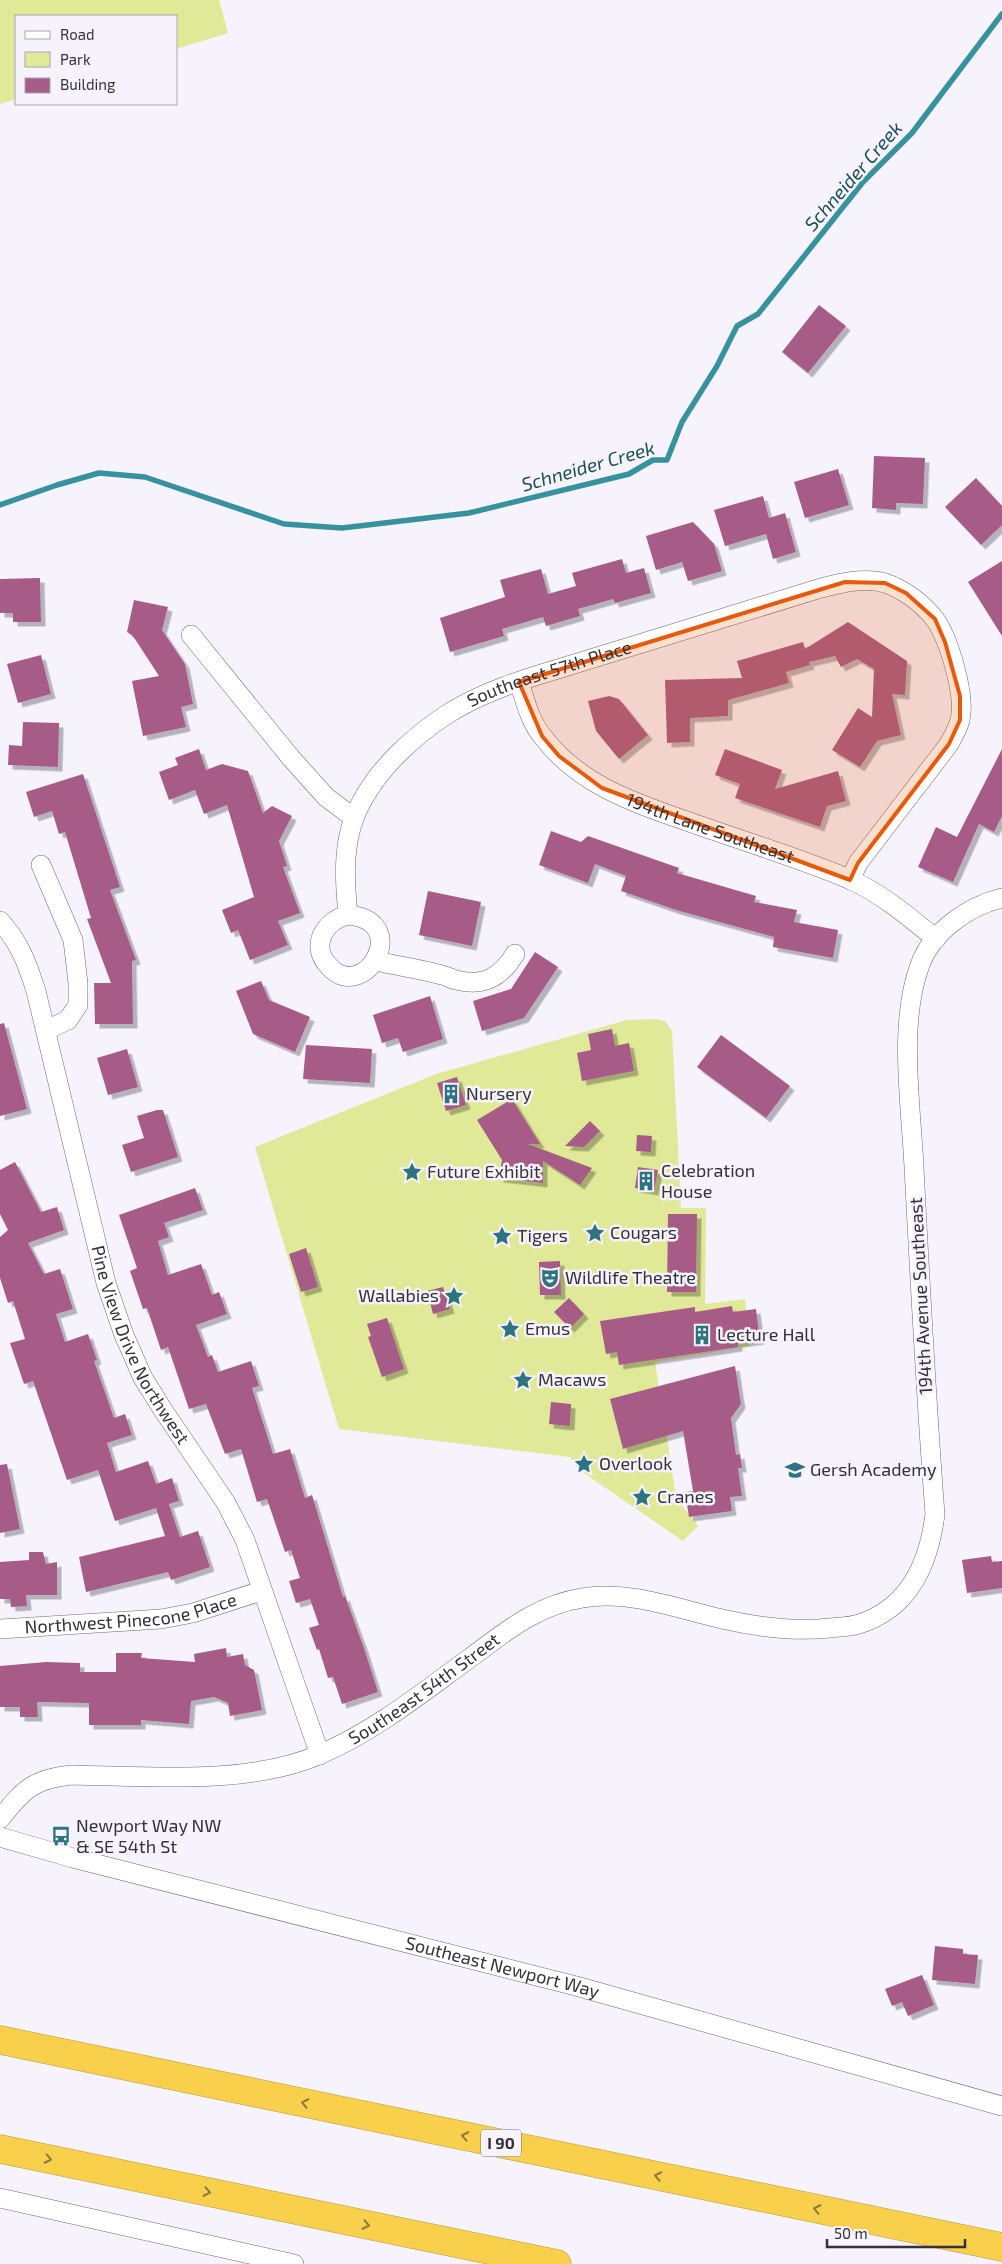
<svg xmlns="http://www.w3.org/2000/svg" width="1002" height="2264" font-family="'Exo 2',sans-serif">
<style>
.green{fill:#dfe998}
.lines{fill:none;stroke-linecap:round;stroke-linejoin:round}
.stream{stroke:#38929e;stroke-width:5.5}
.building{fill:#a65c87;filter:url(#shadow)}
.minor-casing{stroke:#6c6877;stroke-width:20}
.highway-casing{stroke:#b39944;stroke-width:29}
.minor{stroke:#fff;stroke-width:19}
.highway{stroke:#f8d04b;stroke-width:28}
.oneway{stroke:#8c7941}
.marked{fill:#e8590c;fill-opacity:0.2;stroke:#e8590c;stroke-width:4;stroke-linejoin:round}
.labels{text-anchor:middle;stroke-width:5;stroke-linejoin:round;paint-order:stroke}
.shield{fill:#f6f3fd;stroke:#6e6c73;stroke-width:1}
.shield-label{font-size:16px;font-weight:bold;fill:#333238}
.street-label{font-size:18px;fill:#333238;stroke:#f6f3fd}
.poi-label{font-size:18px;fill:#333238;stroke:#f6f3fd;text-anchor:start}
.water-label{font-size:19px;font-style:italic;fill:#184e54;stroke:#f6f3fd}
</style>
<defs>
<filter id="shadow"><feDropShadow dx="4.5" dy="4.5" stdDeviation="0" flood-color="#0004"/></filter>
</defs>
<rect width="100%" height="100%" fill="#f6f3fd"/>
<path class="green" d="M0,0H219L228,33L176,49V16H16V99L0,104Z
M656,1019L665,1021L672,1031L681,1208H706L705,1304L745,1299L750,1346L655,1362L676,1497L698,1526L683,1541L578,1469L570,1457L339,1429L255,1147L436,1074L627,1020Z"/>
<g class="lines">
<path class="stream" d="M0,505L57,485L99,473L145,477L284,524L342,528L469,513L629,474L653,460H667L682,422L717,366L737,326L758,314L863,182L912,133L1002,14"/>
</g>
<path class="building" d="M819,305L846,326L808,373L782,352Z
M874,456L925,458L923,504L896,503V510L872,508Z
M838,469L849,505L805,518L794,482Z
M976,478L1002,506V525L981,545L945,507Z
M763,496L769,518L785,513L796,552L773,559L766,534L725,546L714,510Z
M693,522L714,544L722,571L688,581L682,562L656,570L646,536Z
M622,559L626,573L644,568L651,593L615,603L613,599L578,609L580,616L546,626L543,617L502,629L504,636L450,652L440,618L505,597L500,580L541,569L548,594L576,586L572,573Z
M1002,561V636L968,582Z
M40,578L41,622H13V613H0V579Z
M134,600L168,607L162,630L185,664L193,704L181,707L186,727L143,736L132,681L159,676L133,636L127,632Z
M848,622L907,661L905,695L892,694L901,735L877,741L860,767L832,750L858,708L872,717L874,669L857,659L841,667L835,656L809,662L810,665L786,672L789,683L728,700V716L690,718V742L667,743L665,680L742,678L737,661L803,642L805,649Z
M41,655L51,694L18,703L7,664Z
M609,696L619,699L648,735L619,759L596,731L588,701Z
M23,722L59,723L58,767L8,765L9,745L22,746Z
M199,749L206,770L222,764L248,771L263,813L272,806L292,816L279,841L287,866L283,867L300,913L278,921L288,945L250,960L238,930L231,933L222,910L254,897L227,805L204,814L195,790L169,800L159,772L178,765L175,758Z
M725,749L782,770L775,789L838,771L846,801L827,806L820,827L735,798L740,784L715,775Z
M1002,749V816L994,832L979,824L953,882L918,867L936,827L957,837Z
M83,774L120,887L110,890L136,960L132,961L133,1024H95L94,983H111L87,919L91,918L65,832L59,834L52,811L34,817L26,792Z
M551,831L581,842L588,836L679,868L677,873L756,896L754,902L797,910L794,922L838,930L833,958L773,947L774,937L676,910L621,891L626,876L595,864L588,883L539,865Z
M428,891L481,902L472,946L419,935Z
M535,952L558,967L524,1018L482,1031L473,1001L511,989Z
M261,981L269,1000L310,1017L295,1052L253,1034L236,991Z
M430,996L443,1039L403,1052L398,1038L382,1043L373,1015Z
M4,1023L27,1109L0,1116V1024Z
M612,1029L615,1046L629,1043L634,1071L582,1081L577,1053L591,1050L588,1034Z
M721,1035L790,1086L766,1118L697,1067Z
M306,1045L372,1049L370,1083L303,1079Z
M127,1049L138,1087L108,1095L97,1058Z
M457,1077L466,1105L446,1111L437,1083Z
M512,1099L540,1144H528L592,1168L580,1185L543,1161V1183L499,1178L502,1160L477,1120Z
M157,1110H163L178,1157L131,1172L122,1145L144,1138L137,1116Z
M590,1121L600,1131L584,1147L565,1146Z
M637,1135L652,1136L651,1152L636,1151Z
M15,1162L41,1212L57,1207L64,1230L28,1243L44,1274L60,1269L73,1309L56,1314L65,1342L88,1334L97,1360L94,1361L114,1418L125,1414L132,1435L107,1443L116,1472L148,1461L156,1484L172,1478L179,1501L169,1504L180,1537L198,1531L210,1567L171,1580L168,1572L86,1592L79,1557L165,1536L156,1508L115,1521L98,1470L67,1480L33,1381L24,1384L10,1343L25,1339L13,1301L8,1303L0,1278V1237L8,1230L0,1214V1170Z
M638,1167L658,1170L654,1191L635,1188Z
M195,1188L203,1210L164,1223L169,1237L158,1241L168,1275L201,1264L212,1295L219,1292L227,1314L196,1325L208,1357L212,1355L218,1372L251,1361L259,1386L252,1388L273,1454L290,1449L305,1498L312,1495L343,1597L345,1596L364,1648L378,1692L342,1704L333,1677L328,1678L319,1649L317,1650L309,1628L319,1625L310,1599L296,1603L289,1581L300,1578L291,1550L285,1552L267,1499L257,1502L241,1449L225,1454L206,1404L189,1409L168,1347L161,1350L147,1308L143,1309L130,1271L137,1268L119,1215Z
M668,1214H697L696,1292H667Z
M306,1248L318,1287L301,1292L289,1254Z
M560,1261L561,1295H540L539,1262Z
M443,1287L450,1309L433,1314L427,1291Z
M569,1298L584,1314L570,1328L554,1312Z
M732,1306L733,1312L756,1309L760,1340L738,1343V1347L619,1365L617,1352L606,1354L600,1321L695,1307V1312Z
M387,1318L404,1369L382,1377L368,1337L371,1336L367,1324Z
M735,1366L741,1404L731,1418L736,1455L740,1454L742,1468H738L742,1496L730,1497L732,1511L689,1517L685,1492L693,1491L683,1431L623,1449L610,1399Z
M551,1402L571,1404L570,1426L549,1424Z
M7,1464L20,1529L0,1533V1465Z
M29,1552H43L46,1564L57,1562V1595H26L27,1606L11,1607L10,1599H0V1562L29,1560Z
M991,1556L992,1562L1002,1561V1588L967,1593L962,1560Z
M226,1648L227,1657L243,1654L245,1665L254,1670L262,1710L230,1716L228,1703L214,1697L191,1701L189,1724L141,1720V1725H89V1703L37,1702L38,1717H20V1707H0V1666L46,1662L80,1663V1672H116V1653H142L141,1658L195,1662L194,1654Z
M935,1946L963,1949V1954L978,1955L975,1984L932,1980Z
M922,1975L934,2005L908,2016L902,2002L892,2006L885,1989Z"/>
<g class="lines">
<defs>
<g id="minor">
<path d="M191,635L291,758L326,797L354,818"/>
<path id="s1" d="M519,682C525,700 530,722 543,737C581,787 638,804 695,824C746,842 799,858 849,879C882,894 908,916 936,939"/>
<path d="M41,865L73,940L78,983V1005L68,1020L46,1030"/>
<path id="s2" d="M348,915C326,920 310,944 327,964C362,1008 415,921 348,915C344,876 342,836 362,801C380,767 414,736 446,715C490,686 547,673 597,657C672,634 746,611 821,588C841,583 864,577 885,583C903,589 922,603 934,618C949,638 966,696 960,720C958,729 953,736 949,744L858,863L850,880"/>
<path id="s3" d="M0,921C20,943 27,963 36,991L106,1283L124,1335L143,1378L163,1410L226,1503L245,1540L320,1755"/>
<path d="M376,961C398,966 420,969 442,975C447,976 451,979 456,980C484,987 501,977 515,954"/>
<path id="s4" d="M0,1629L161,1619L193,1613L261,1591"/>
<path id="s5" d="M0,1819C23,1790 33,1779 71,1775C149,1776 248,1786 321,1754C375,1731 423,1692 470,1658C505,1632 537,1605 582,1598C630,1590 675,1608 722,1619C757,1627 794,1632 830,1628C839,1627 850,1627 859,1624C910,1608 929,1563 935,1514C926,1398 920,1283 914,1167C911,1105 898,1023 920,965C932,931 969,906 1002,898"/>
<path id="s6" d="M0,1837L73,1858L576,1986L1002,2106"/>
<path d="M0,2198L294,2264"/>
</g>
<path id="highway" d="M0,2040L1002,2247
M0,2149L557,2264"/>
</defs>
<use href="#minor" class="minor-casing"/>
<use href="#highway" class="highway-casing"/>
<use href="#minor" class="minor"/>
<use href="#highway" class="highway"/>
</g>
<defs><path id="oneway-chevron" d="M-2-3.5L2.5 0L-2 3.5" fill="none" stroke-width="1.6" stroke-linecap="round" stroke-linejoin="round" transform="scale(1.25)"/></defs>
<g class="oneway">
<use href="#oneway-chevron" transform="translate(305 2103) rotate(-168)"/>
<use href="#oneway-chevron" transform="translate(465 2136) rotate(-168)"/>
<use href="#oneway-chevron" transform="translate(48 2159) rotate(12)"/>
<use href="#oneway-chevron" transform="translate(658 2176) rotate(-168)"/>
<use href="#oneway-chevron" transform="translate(207 2192) rotate(12)"/>
<use href="#oneway-chevron" transform="translate(817 2209) rotate(-168)"/>
<use href="#oneway-chevron" transform="translate(366 2225) rotate(12)"/>
</g>
<path class="marked" d="M845,582L885,583L906,593L935,619L945,642L960,696V720L949,744L858,863L850,880L602,788L559,756L542,736L519,682Z"/>
<defs>
<symbol id="building-bare" viewBox="-9 -9 18 18"><path d="M-4-6H4V6H1V3H-1V6H-4ZM-2.5-4.3h1.7v1.8h-1.7ZM.8-4.3h1.7v1.8H.8ZM-2.5-1h1.7V.8h-1.7ZM.8-1h1.7V.8H.8Z" fill="#2d7380" stroke="#f6f3fd" stroke-width="2.5" paint-order="stroke"/></symbol>
<symbol id="sight-bare" viewBox="-9 -9 18 18"><path d="M0-6L1.8-2.2L6-1.7L2.9 1.2L3.7 5.4L0 3.3L-3.7 5.4L-2.9 1.2L-6-1.7L-1.8-2.2Z" fill="#2d7380" stroke="#f6f3fd" stroke-width="2.5" paint-order="stroke"/></symbol>
<symbol id="theatre-bare" viewBox="-9 -9 18 18"><path d="M-5-5.5Q0-4 5-5.5V0Q5 5 0 6Q-5 5-5 0ZM-3.3-2.5H-1v1.5H-3.3ZM1-2.5H3.3v1.5H1ZM-2.8 1Q0 5.5 2.8 1Z" fill="#2d7380" stroke="#f6f3fd" stroke-width="2.5" paint-order="stroke"/></symbol>
<symbol id="school-bare" viewBox="-9 -9 18 18"><path d="M0-5L7-2L0 1L-7-2ZM-4 1L0 2.5L4 1V4Q0 6-4 4Z" fill="#2d7380" stroke="#f6f3fd" stroke-width="2.5" paint-order="stroke"/></symbol>
<symbol id="bus-bare" viewBox="-9 -9 18 18"><path d="M-5-6H5V4H4V6H2V4H-2V6H-4V4H-5ZM-3.5-4V0h7V-4ZM-3.5 1.2v1.5H-2V1.2ZM2 1.2v1.5H3.5V1.2Z" fill="#2d7380" stroke="#f6f3fd" stroke-width="2.5" paint-order="stroke"/></symbol>
</defs>
<g fill-rule="evenodd">
<use href="#building-bare" x="437" y="1080" width="28" height="28"/>
<use href="#sight-bare" x="398" y="1158" width="28" height="28"/>
<use href="#building-bare" x="632" y="1167" width="28" height="28"/>
<use href="#sight-bare" x="581" y="1219" width="28" height="28"/>
<use href="#sight-bare" x="488" y="1222" width="28" height="28"/>
<use href="#theatre-bare" x="536" y="1264" width="28" height="28"/>
<use href="#sight-bare" x="440" y="1282" width="28" height="28"/>
<use href="#sight-bare" x="496" y="1315" width="28" height="28"/>
<use href="#building-bare" x="688" y="1321" width="28" height="28"/>
<use href="#sight-bare" x="509" y="1366" width="28" height="28"/>
<use href="#sight-bare" x="570" y="1450" width="28" height="28"/>
<use href="#school-bare" x="781" y="1456" width="28" height="28"/>
<use href="#sight-bare" x="628" y="1483" width="28" height="28"/>
<use href="#bus-bare" x="47" y="1822" width="28" height="28"/>
</g>
<g class="labels">
<rect class="shield" x="481" y="2129.5" width="40" height="27" rx="4"/>
<g class="shield-label">
<text x="501" y="2149">I 90</text>
</g>
<g class="street-label">
<text dy="6" stroke="none"><textPath href="#s2" startOffset="538">Southeast 57th Place</textPath></text>
<text dy="6" stroke="none"><textPath href="#s1" startOffset="254">194th Lane Southeast</textPath></text>
<text transform="translate(921 1296) rotate(-93)" y="6">194th Avenue Southeast</text>
<text dy="6" stroke="none"><textPath href="#s3" startOffset="450">Pine View Drive Northwest</textPath></text>
<text dy="6" stroke="none"><textPath href="#s4" startOffset="132">Northwest Pinecone Place</textPath></text>
<text dy="6" stroke="none"><textPath href="#s5" startOffset="462">Southeast 54th Street</textPath></text>
<text dy="6" stroke="none"><textPath href="#s6" startOffset="519">Southeast Newport Way</textPath></text>
</g>
<g class="poi-label">
<text x="466" y="1100">Nursery</text>
<text x="661" y="1177">Celebration<tspan x="661" dy="21">House</tspan></text>
<text x="427" y="1178">Future Exhibit</text>
<text x="610" y="1239">Cougars</text>
<text x="517" y="1242">Tigers</text>
<text x="565" y="1284">Wildlife Theatre</text>
<text x="439" y="1302" text-anchor="end">Wallabies</text>
<text x="525" y="1335">Emus</text>
<text x="717" y="1341">Lecture Hall</text>
<text x="538" y="1386">Macaws</text>
<text x="599" y="1470">Overlook</text>
<text x="810" y="1476">Gersh Academy</text>
<text x="657" y="1503">Cranes</text>
<text x="76" y="1832">Newport Way NW<tspan x="76" dy="21">&amp; SE 54th St</tspan></text>
</g>
<g class="water-label">
<text transform="translate(853 176) rotate(-49)" y="7">Schneider Creek</text>
<text transform="translate(588 466) rotate(-16)" y="7">Schneider Creek</text>
</g>
</g>
<rect x="15" y="15" width="162" height="90" fill="#f6f3fd" stroke="#a8a6ae"/>
<rect x="25" y="31" width="25" height="8" fill="#ffffff" stroke="#a8a6ae"/>
<text x="60" y="40" font-size="15" fill="#333238">Road</text>
<rect x="25" y="52" width="25" height="15" fill="#dfe998" stroke="#a8a6ae"/>
<text x="60" y="65" font-size="15" fill="#333238">Park</text>
<rect x="25" y="78" width="25" height="15" fill="#a65c87" stroke="#a8a6ae"/>
<text x="60" y="90" font-size="15" fill="#333238">Building</text>
<path d="M827 2239v8h138v-8" fill="none" stroke="#333238" stroke-width="2.5"/>
<text x="834" y="2239" font-size="15" fill="#333238" stroke="#f6f3fd" stroke-width="4" paint-order="stroke">50 m</text>
</svg>
